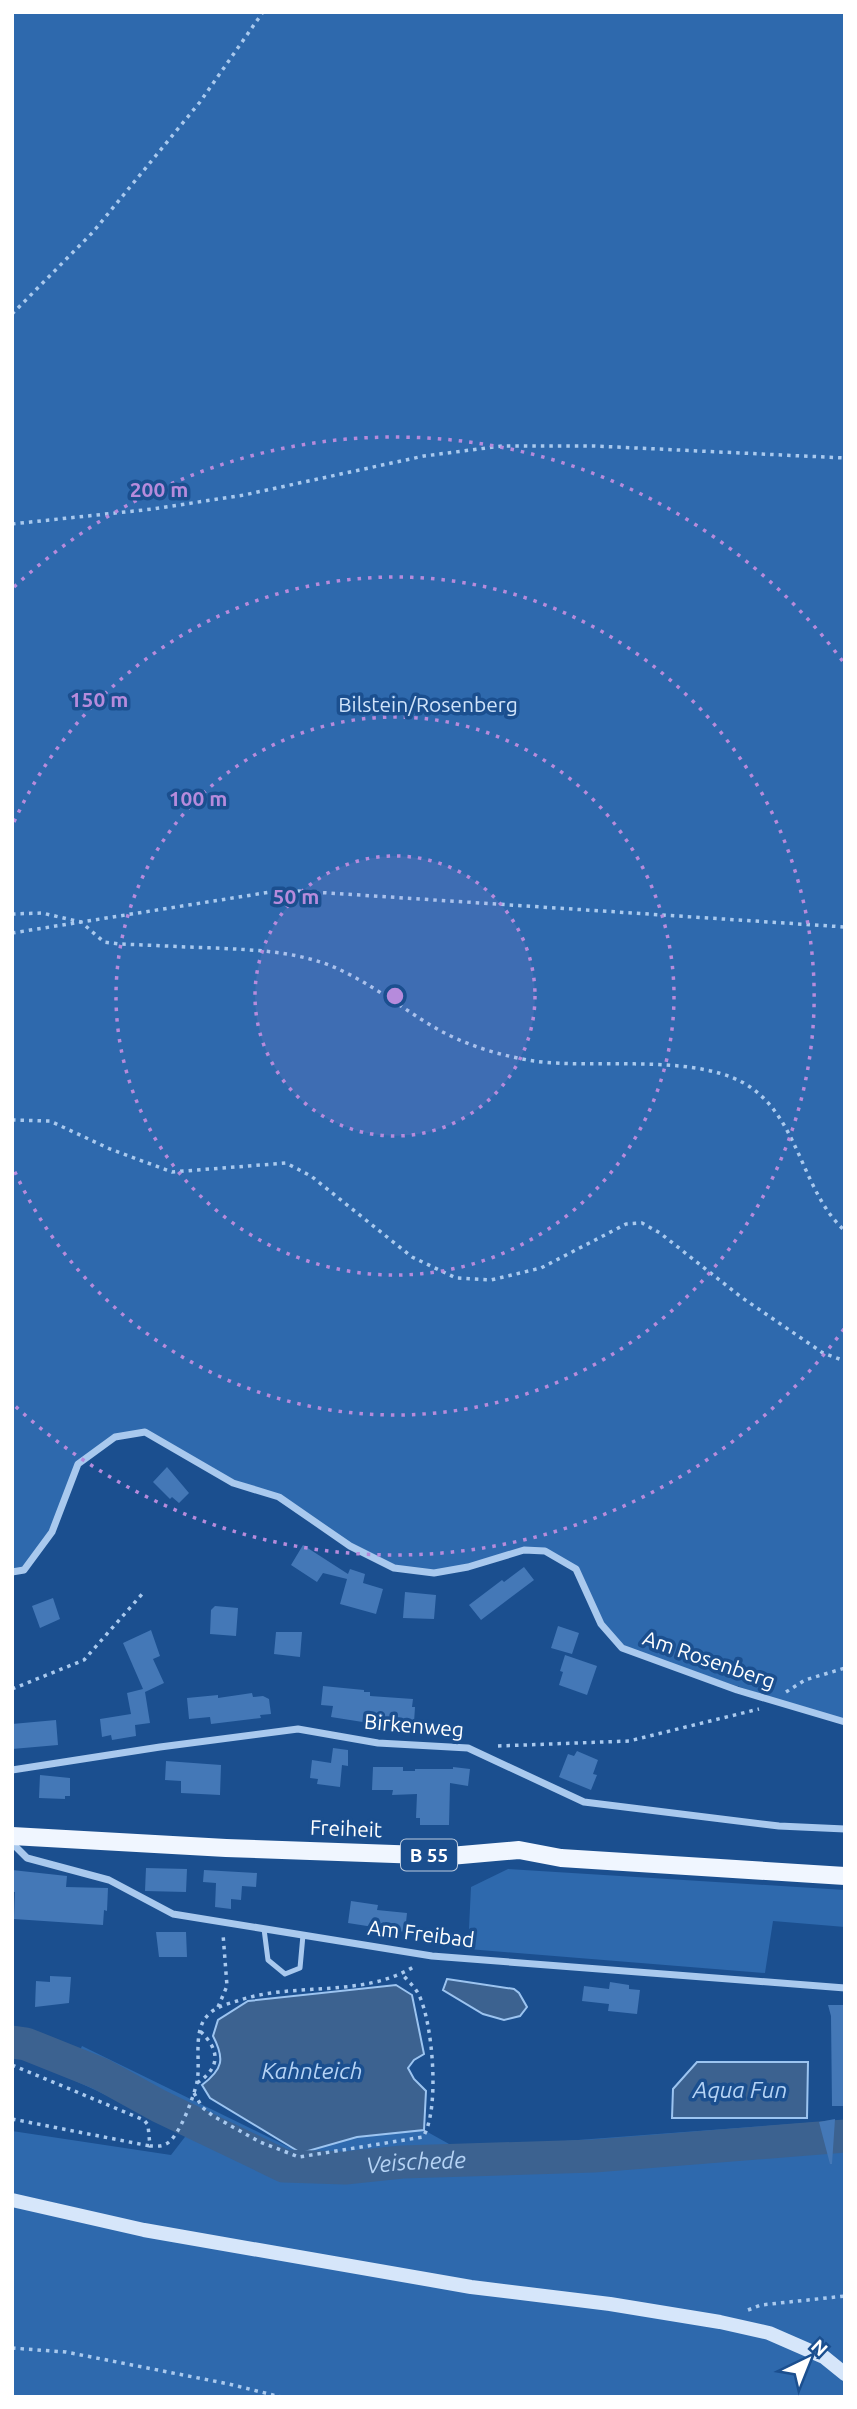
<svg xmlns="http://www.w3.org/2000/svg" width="857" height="2409" font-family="Ubuntu,sans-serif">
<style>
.green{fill:#2e69ad}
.water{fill:#3c6290;stroke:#9cc4f0;stroke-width:2}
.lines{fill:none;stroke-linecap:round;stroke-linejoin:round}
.river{stroke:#3c6290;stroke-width:33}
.building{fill:#4478b7}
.path{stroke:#a9c9ee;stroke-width:3.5;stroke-dasharray:3.5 5;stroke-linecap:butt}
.service{stroke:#a9c9ee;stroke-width:5}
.minor{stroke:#a9c9ee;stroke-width:7}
.secondary{stroke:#d6e6fa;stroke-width:14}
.primary{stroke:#f0f6ff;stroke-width:18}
.ring{fill:none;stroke:#b68bdc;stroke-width:3.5;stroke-dasharray:3.5 7}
.labels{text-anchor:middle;stroke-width:7;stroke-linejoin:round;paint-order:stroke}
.shield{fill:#1b4f8f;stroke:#bbcadd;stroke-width:2}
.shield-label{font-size:19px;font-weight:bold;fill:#fff}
.park-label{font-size:21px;fill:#cfe3fa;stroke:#1b4f8f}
.street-label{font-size:21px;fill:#fff;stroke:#1b4f8f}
.water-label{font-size:23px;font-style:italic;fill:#b5d3f5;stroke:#1b4f8f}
.centre{fill:#b68bdc;stroke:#1b4f8f;stroke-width:3.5}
.ring-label{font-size:21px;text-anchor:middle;font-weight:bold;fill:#b68bdc;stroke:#1b4f8f;stroke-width:7;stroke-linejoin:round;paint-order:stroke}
</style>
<rect width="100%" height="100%" fill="#1b4f8f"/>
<path class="green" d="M12,12H845V1722L622,1648L601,1624L576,1569L545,1551L524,1550L434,1573L394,1568L350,1546L279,1497L233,1483L145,1432L115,1437L78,1464L52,1532L24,1570L12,1572Z
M508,1869L845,1890V1927L773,1921L765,1973L468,1949L471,1887Z
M82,2046L301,2153L357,2137L424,2130L458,2149L845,2120V2397H12V2131L171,2155L188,2133L67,2077Z"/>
<path class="water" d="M447,1979L514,1989L519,1993L527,2007L520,2016L504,2020L483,2014L443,1990Z
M396,1985L412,1995L424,2054L414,2060L408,2068L414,2079L426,2091L424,2130L357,2137L301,2153L210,2098L202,2085C223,2069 225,2059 213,2036L218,2020L248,2001Z
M697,2062H808L807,2118H672L673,2089Z"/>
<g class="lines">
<path class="river" id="s1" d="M12,2042L26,2044L101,2074L159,2106L284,2166L345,2168L402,2162L594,2156L845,2136"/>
</g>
<path class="building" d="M167,1467L189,1493L179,1503L172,1497L170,1499L153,1482Z
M303,1545L348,1574L350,1569L365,1574L363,1583L383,1589L376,1614L340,1604L347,1579L323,1573L317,1582L291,1565Z
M524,1567L534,1580L481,1620L469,1605L502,1580L504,1582Z
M405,1592L436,1595L434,1619L403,1618Z
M53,1598L60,1619L40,1628L32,1606Z
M215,1606L238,1608L236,1636L210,1634L211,1610Z
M558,1626L579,1633L572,1654L551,1648Z
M151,1630L160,1656L153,1659L164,1683L145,1692L150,1723L135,1725L136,1736L112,1740L111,1735L102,1737L100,1719L131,1714L127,1693L143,1689L123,1643Z
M276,1632H302L300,1657L274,1654Z
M565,1655L597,1666L587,1695L559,1685L563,1672L560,1671Z
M323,1686L364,1690V1692H370V1696L413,1699L412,1707H415L414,1723L369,1719V1723L331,1717L333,1706L321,1705Z
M252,1693L253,1697L263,1696L269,1699L271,1714L260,1715L261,1718L211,1724L210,1717L189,1719L187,1698L218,1695V1698Z
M56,1720L58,1745L12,1749V1724Z
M333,1748L348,1750V1766L342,1765L340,1787L317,1784L318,1779L310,1778L312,1760L331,1763Z
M577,1751L598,1760L593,1774L597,1775L591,1790L559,1777L568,1754L574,1756Z
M166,1761L221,1765L220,1795L181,1793V1781L165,1780Z
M373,1767H403V1771H415V1769H453V1767L470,1769L468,1786L450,1783L449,1825H420V1818H416L417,1794L392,1795L393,1790H372Z
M40,1775L70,1778V1796H65V1799L39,1798Z
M146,1868L187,1869L186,1892L145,1891Z
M12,1870L67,1876L66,1887L108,1888L107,1911L104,1910L103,1925L14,1919L15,1892H12Z
M204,1870L257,1873L256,1887L242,1886L241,1900L231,1899V1909L215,1907L216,1883L203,1882Z
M351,1901L378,1905L377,1910L407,1913L405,1932L348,1923Z
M156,1932H186L187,1957H159Z
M50,1976L71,1977L69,2003L35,2007L36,1981L50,1982Z
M610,1982L629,1985V1989L640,1990L637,2014L608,2011L609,2004L582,2001L584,1986L609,1989Z
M828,2005H845V2106H832L831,2016Z
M835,2119L832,2164H830L819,2122Z"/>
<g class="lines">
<path class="path" d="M12,314L93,232L200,102L263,12
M12,524L153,509L244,495L424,456L502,446H595L845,458
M12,914L42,913L81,922L104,942L119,944C150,945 182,947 214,948C255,950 291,951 329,965C369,981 402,1009 439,1030C468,1046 502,1056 534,1061C596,1070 702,1051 753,1089C800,1124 803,1193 845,1231
M12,933L283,890L845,927
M12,1120L50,1121L110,1149L172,1172L286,1163L311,1176L412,1257L456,1278L491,1280L541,1268L626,1224L642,1223L660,1233L741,1297L823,1353L845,1361
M12,1689L84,1660L143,1593
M786,1692L805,1680L845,1668
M498,1746L629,1741L759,1709
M218,2007L227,1986L223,1934
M12,2065L144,2120L148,2125L150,2146C155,2146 161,2147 166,2144C179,2138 194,2096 197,2082C201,2062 192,2031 208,2015C215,2007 227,2004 237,2001C294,1981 362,1999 415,1966
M197,2083C221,2067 220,2050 200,2031
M194,2093L202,2107L213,2116L260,2142L299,2157L423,2137C440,2110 433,2024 419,1995C415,1987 408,1981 402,1974
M12,2119L150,2146
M748,2310L761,2305L845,2296
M12,2348L66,2352L229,2384L281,2397"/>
<path class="service" d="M264,1929L268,1960L285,1974L300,1968L303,1935"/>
<path class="minor" d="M12,1572L24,1570L52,1532L78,1464L115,1437L145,1432L233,1483L279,1497L350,1546L394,1568L434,1573L468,1567L524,1550L545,1551L576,1569L601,1624L622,1648L737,1690L845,1722
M12,1770L160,1747L298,1729L378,1743L468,1748L584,1802L779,1826L845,1829
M12,1843L27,1858L109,1880L173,1914L432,1956L845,1988"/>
<path class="secondary" d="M12,2200L144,2230L471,2287L610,2304L720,2322L769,2333L824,2357L845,2374"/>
<path class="primary" d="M12,1836L226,1848L450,1856L519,1850L561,1858L845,1876"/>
</g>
<circle cx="395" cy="996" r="140" fill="#b68bdc" fill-opacity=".12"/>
<g class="ring">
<circle cx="395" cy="996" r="140"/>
<circle cx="395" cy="996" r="279"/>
<path d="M14 822A419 419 0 1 1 14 1170"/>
<path d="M844 1329A559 559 0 0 1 14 1405M14 587A559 559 0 0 1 844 663"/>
</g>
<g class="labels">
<rect class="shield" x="401" y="1839.5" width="56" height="31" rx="5"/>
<g class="shield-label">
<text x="429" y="1862">B 55</text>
</g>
<g class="park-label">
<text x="428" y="712">Bilstein/Rosenberg</text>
</g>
<g class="street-label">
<text transform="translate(709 1660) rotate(19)" y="7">Am Rosenberg</text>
<text transform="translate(414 1726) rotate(5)" y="7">Birkenweg</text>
<text transform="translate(346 1829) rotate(2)" y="7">Freiheit</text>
<text transform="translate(421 1934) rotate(7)" y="7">Am Freibad</text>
</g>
<g class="water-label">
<text x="312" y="2079">Kahnteich</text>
<text x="740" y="2098">Aqua Fun</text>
<text dy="8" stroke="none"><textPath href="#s1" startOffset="432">Veischede</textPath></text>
</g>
</g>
<circle cx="395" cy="996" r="10" class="centre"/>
<g class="ring-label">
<text x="159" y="497">200 m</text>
<text x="99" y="707">150 m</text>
<text x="198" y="806">100 m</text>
<text x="296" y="904">50 m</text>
</g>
<rect width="857" height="2409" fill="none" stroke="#ffffff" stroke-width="28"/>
<g transform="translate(808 2360) rotate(43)" stroke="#1b4f8f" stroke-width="5" paint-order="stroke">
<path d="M0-5L12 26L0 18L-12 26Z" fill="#ffffff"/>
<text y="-10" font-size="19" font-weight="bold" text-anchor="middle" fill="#ffffff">N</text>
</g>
</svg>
